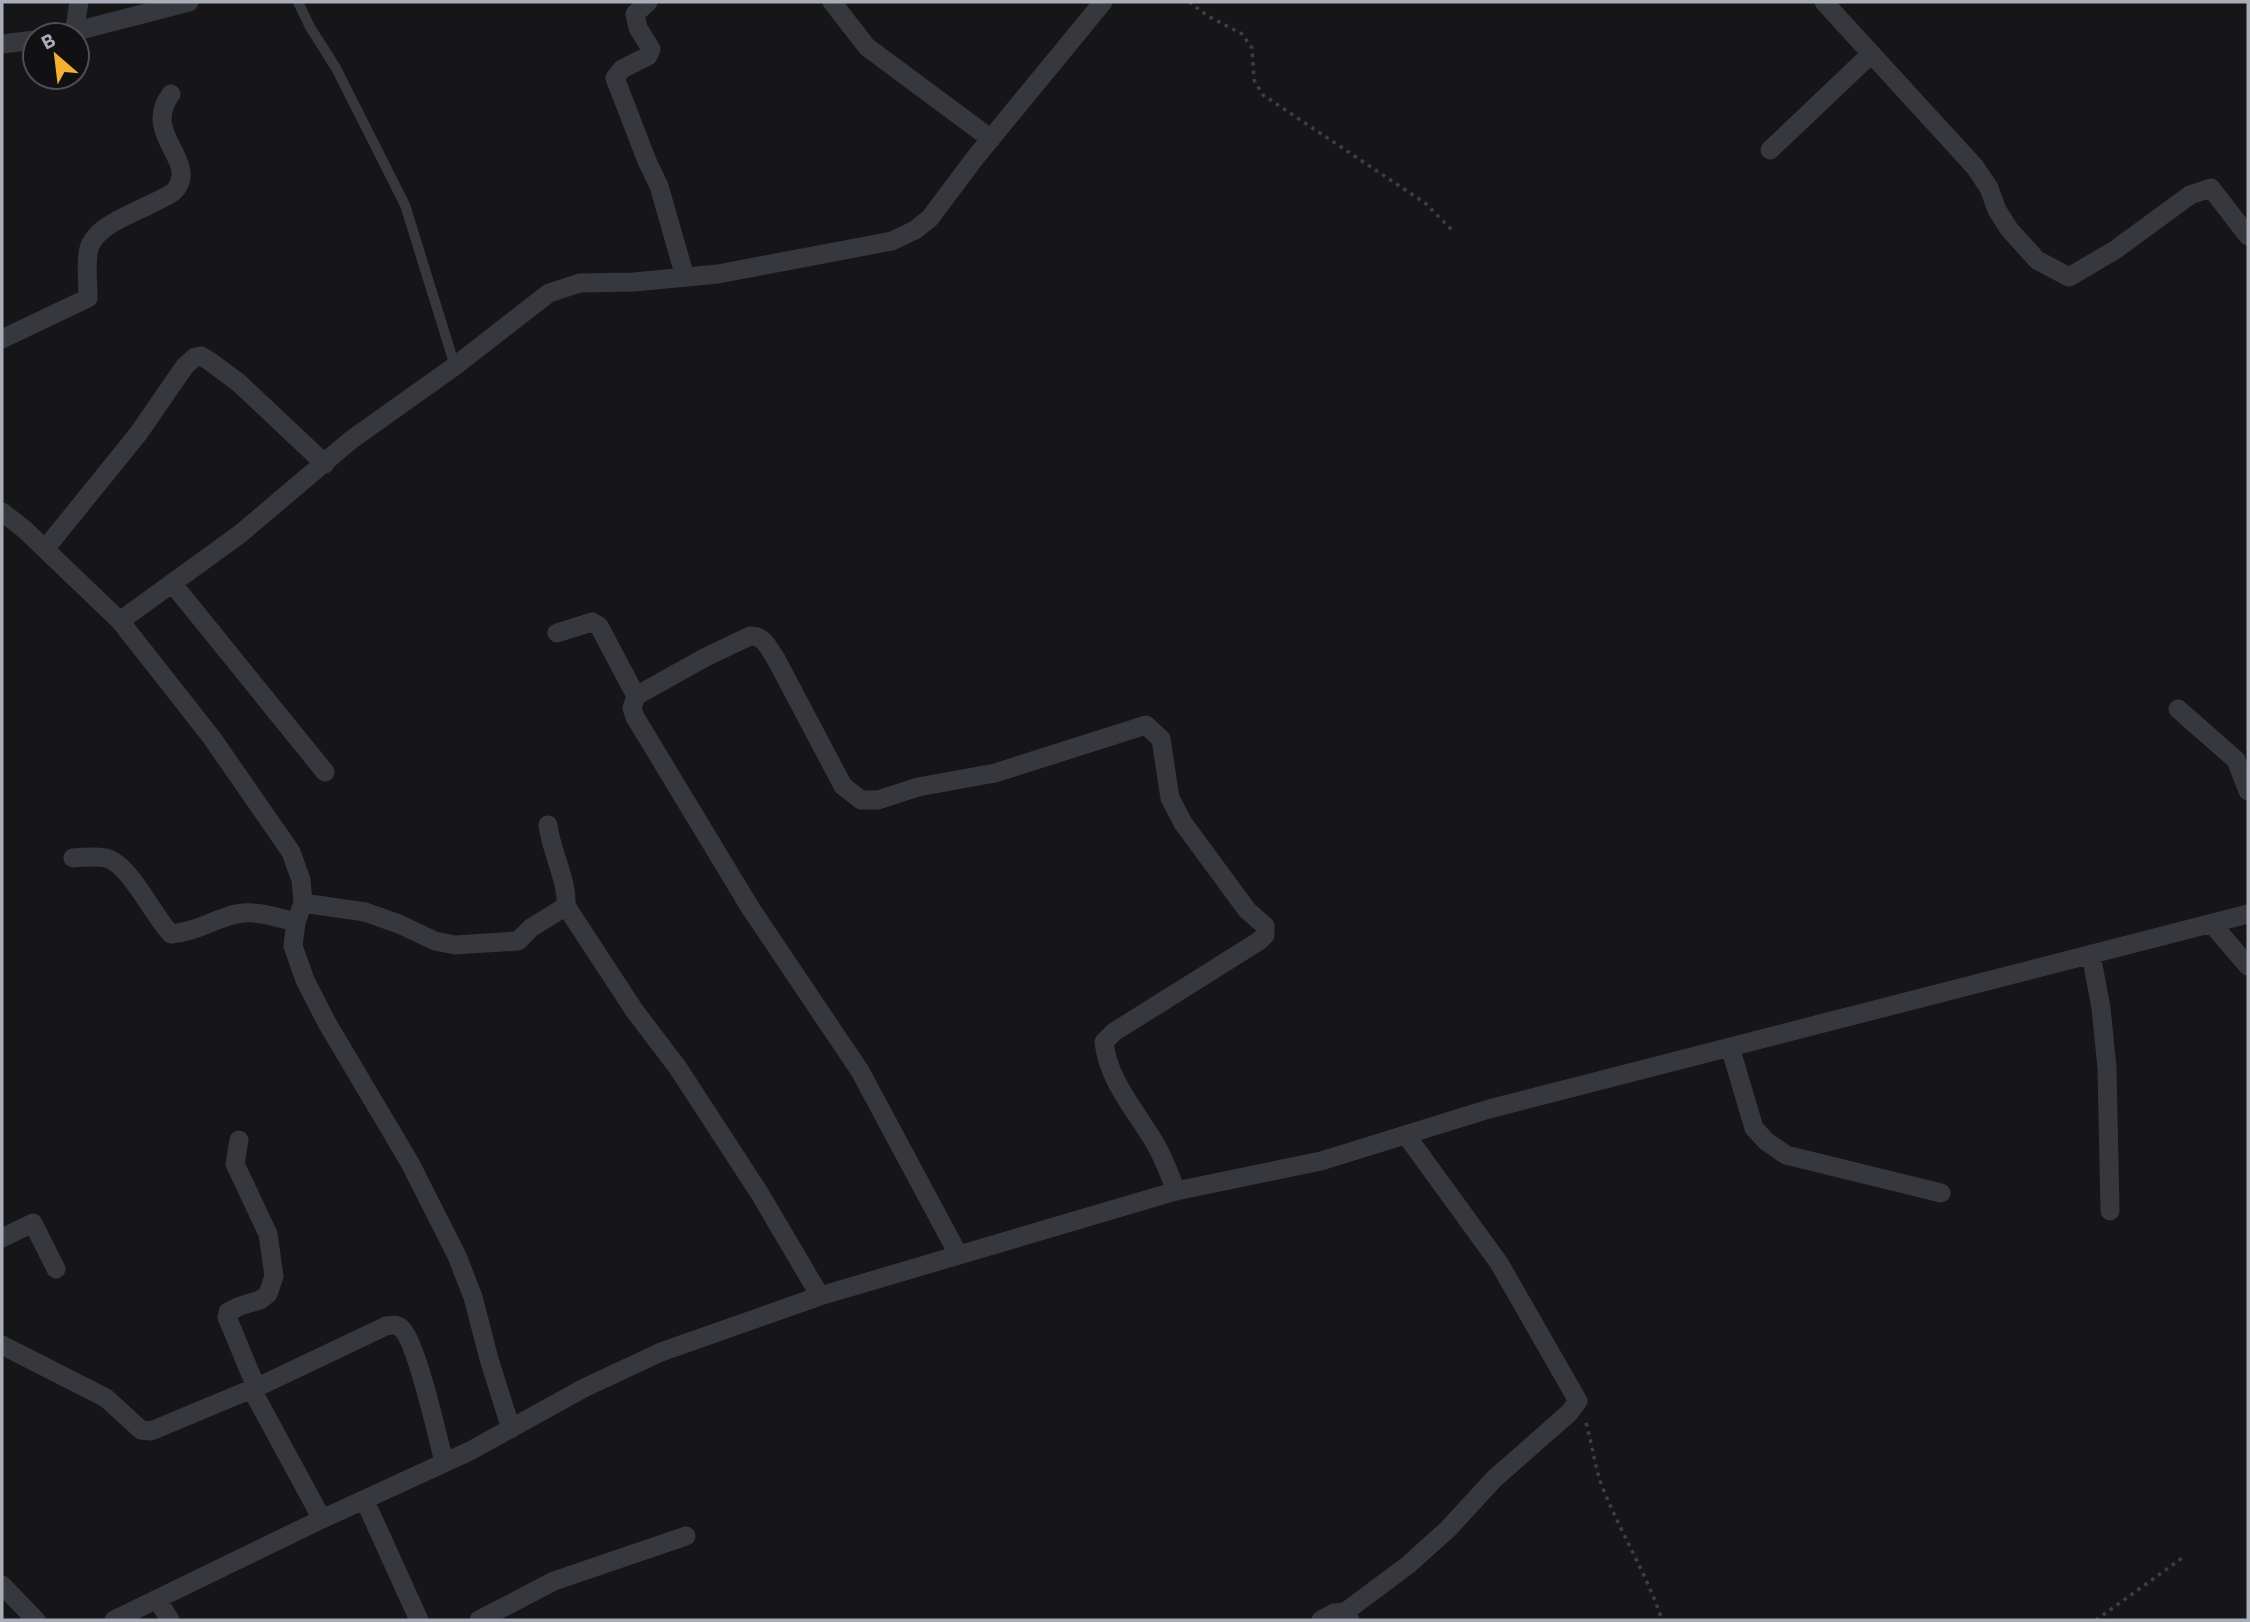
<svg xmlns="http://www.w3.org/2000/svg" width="2250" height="1622" font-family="'IBM Plex Sans',sans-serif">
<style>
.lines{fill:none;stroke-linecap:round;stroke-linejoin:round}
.path{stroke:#3d3f44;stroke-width:3.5;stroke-dasharray:3.5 5;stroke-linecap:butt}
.service{stroke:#37383d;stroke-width:10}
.minor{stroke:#37383d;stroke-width:19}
</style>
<rect width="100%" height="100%" fill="#161618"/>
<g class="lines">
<path class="path" d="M1189,2L1208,16L1242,34L1252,48L1254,80L1263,95L1425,203L1453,231
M1586,1423C1593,1446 1594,1467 1604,1491C1622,1535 1647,1575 1662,1620
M2096,1620L2185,1556"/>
<path class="service" d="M298,2L310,27L336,68L405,205L455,366"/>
<path class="minor" d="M648,2L635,14L638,28L651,49L648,56L622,69L615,78L647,161L659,186L685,277
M832,2L867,47L991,139
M1824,2L1975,167L1989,188L1997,210L2009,229L2037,260L2069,277L2115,250L2190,195L2211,188L2248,236
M74,33L79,2
M61,35L189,2
M2,44L35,40
M1770,150L1871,54
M2,339L88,298C88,284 86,268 88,254C90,227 132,214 153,203C160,199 172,195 176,189C198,160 141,134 171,94
M2,512L24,529L120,621L212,738L291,852L301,880L303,903L296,922L293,946L305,980L327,1023L410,1163L457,1256L473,1297L489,1359L511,1429
M45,549L138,434L185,366L195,357L201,356L208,360L239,383L325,464
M172,583L325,772
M120,621L240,534L351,440L455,366L549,293L580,283L634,282L718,274L892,241L915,230L930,218L975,158L1103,2
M557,633L592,622L599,626L636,696
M2178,709L2236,760L2248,791
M73,858C83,857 96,856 106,858C130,864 153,916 171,934C196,931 207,923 229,916C251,908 274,917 296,922
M303,903L365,912L399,924L435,941L455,945L518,941L531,928L566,906C568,881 551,852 548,825
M566,906L634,1010L678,1068L760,1194L820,1296
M2212,924L2248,966
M2091,954L2101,1008L2107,1068L2110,1211
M1730,1047L1754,1128L1766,1141L1786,1155L1941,1193
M239,1140L235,1164L268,1234L274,1276L268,1294L260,1300L240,1306L228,1312L227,1317L256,1387
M2,1238L33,1223L56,1269
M958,1254L860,1071L751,909L635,717L632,708L636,696L704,658L750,636C764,635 769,649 776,659L843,786L861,800H878L918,787L995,773L1146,725L1161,739L1170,798L1183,823L1247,910L1265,926V935L1259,941L1114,1032L1104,1042C1108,1081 1137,1112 1156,1145C1164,1159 1170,1175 1176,1191
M2,1345L106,1398L141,1430L151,1431L266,1383L386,1326C392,1325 396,1324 401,1328C416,1340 438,1438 444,1462
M251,1388L322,1519
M365,1501L419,1620
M2,1585L36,1620
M157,1599L170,1620
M114,1620L322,1519L470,1451L584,1388L661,1352L820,1296L1176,1191L1321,1161L1489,1109L2248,914
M479,1620L554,1581L686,1536
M1321,1620L1334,1613L1345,1612
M1350,1620L1345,1612L1408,1565L1448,1529L1494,1479L1569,1413L1578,1401L1499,1263L1406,1135"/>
</g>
<rect width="2250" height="1622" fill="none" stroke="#a8adb8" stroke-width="7"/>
<g transform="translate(56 56) rotate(332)"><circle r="33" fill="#111113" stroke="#4d4f55" stroke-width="2"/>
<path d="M0-5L12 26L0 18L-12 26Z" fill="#f2b134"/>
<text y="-10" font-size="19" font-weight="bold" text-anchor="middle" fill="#a8adb8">B</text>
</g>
</svg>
